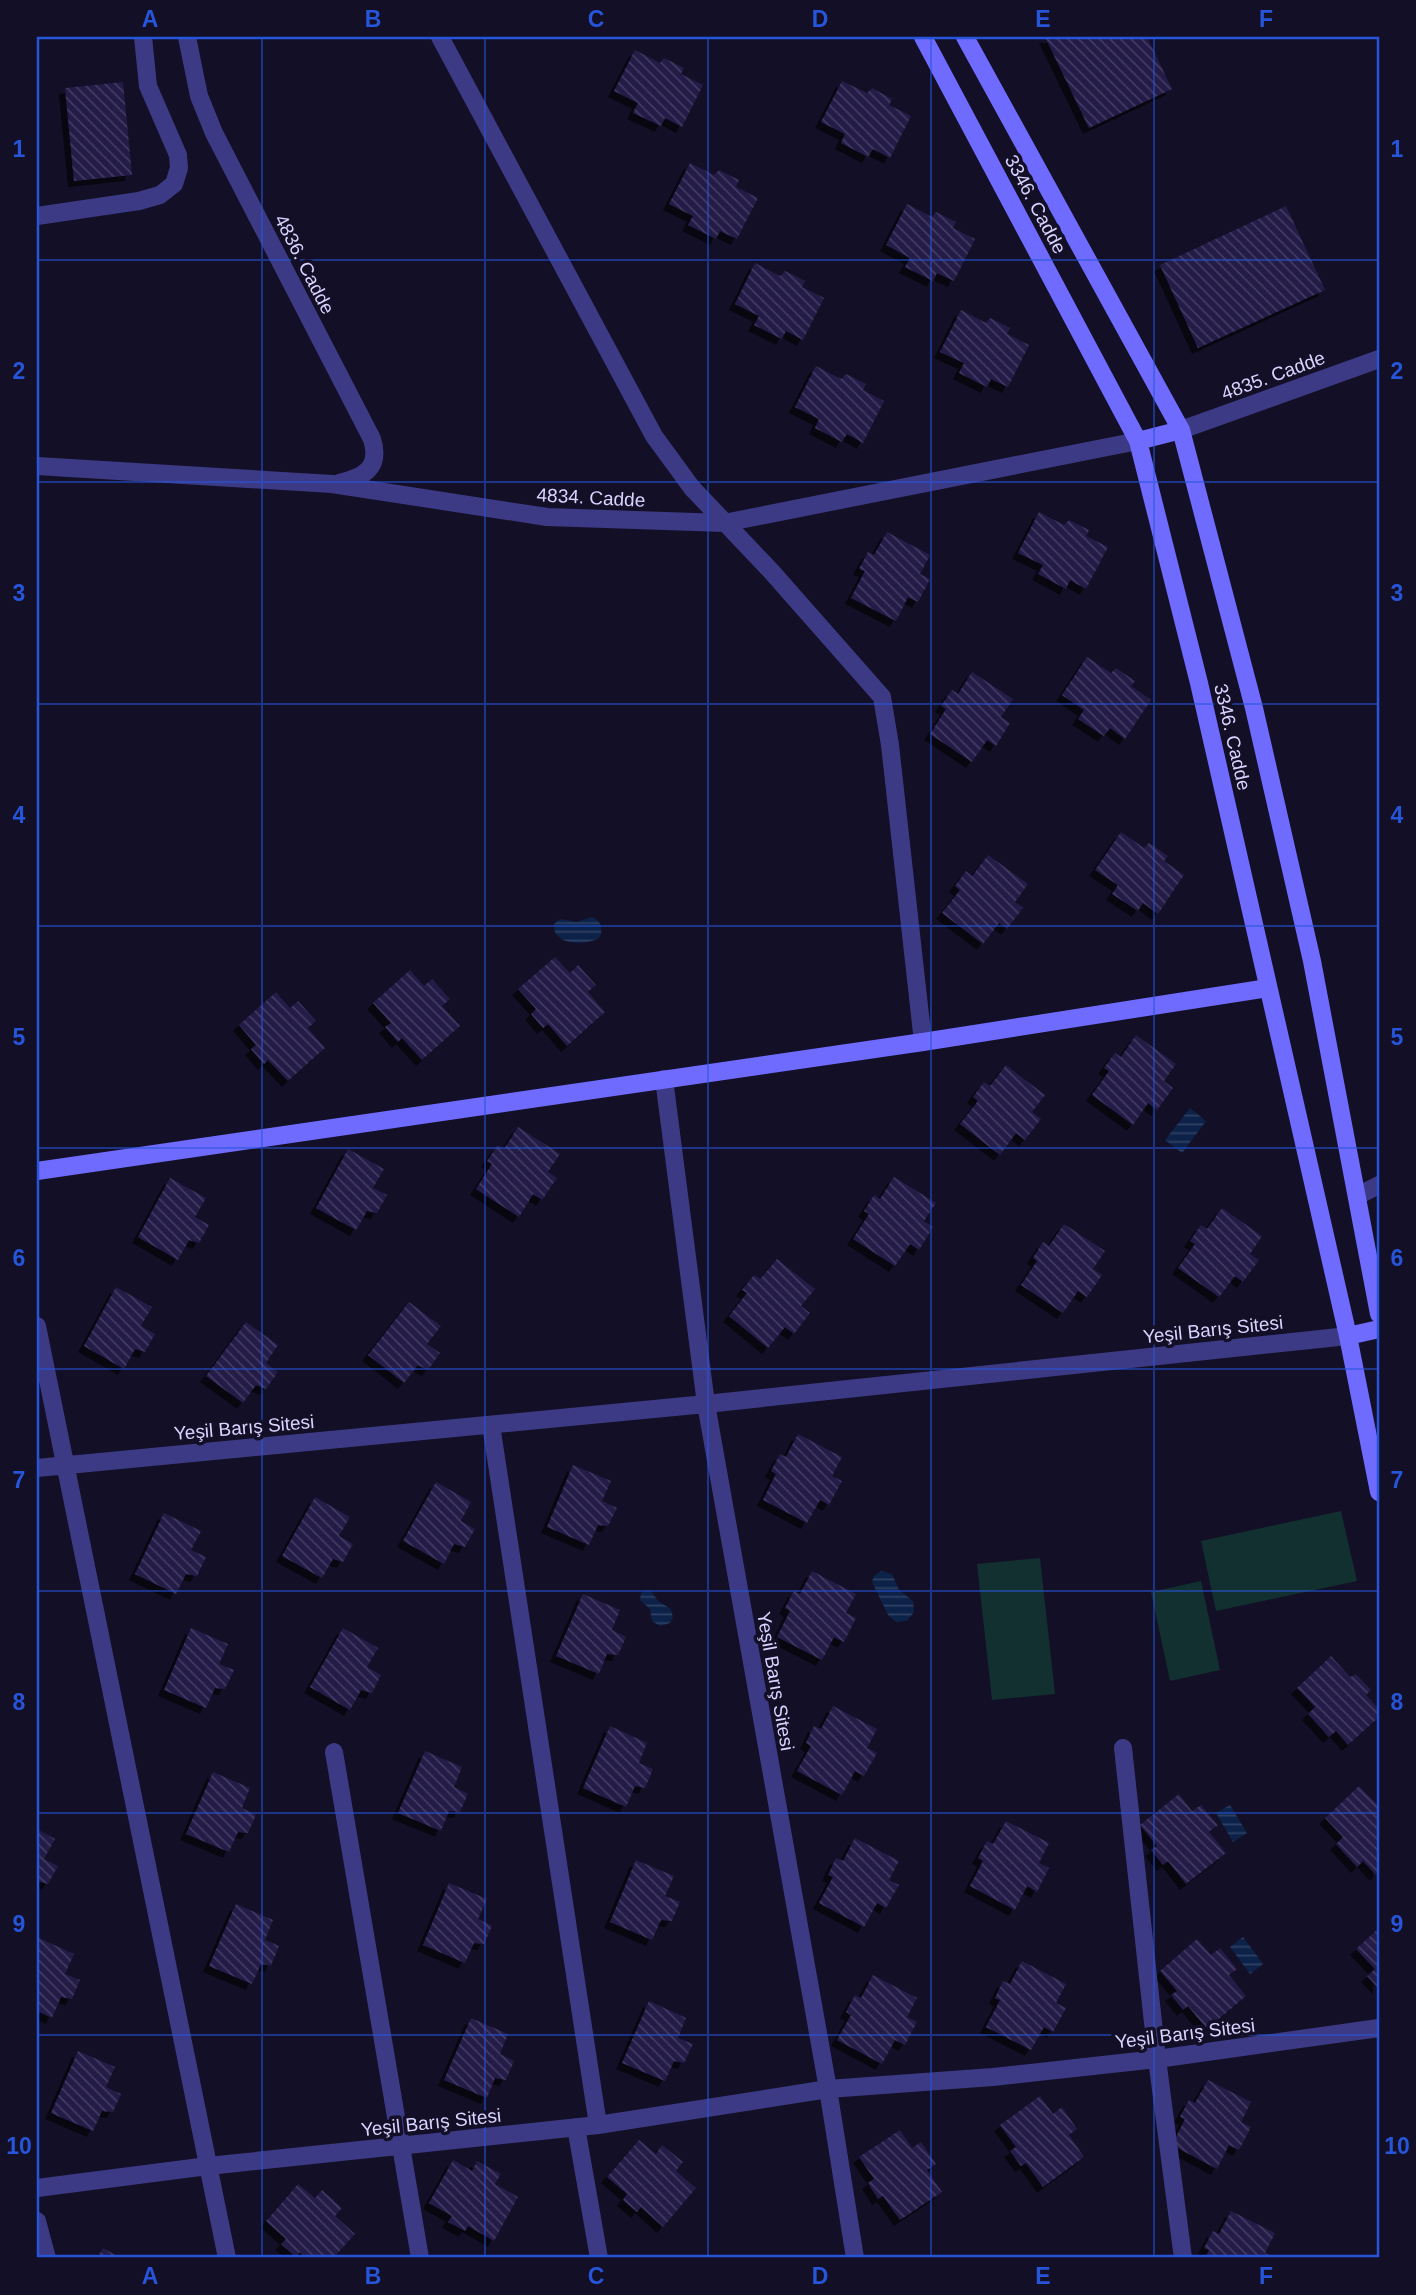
<svg xmlns="http://www.w3.org/2000/svg" width="1416" height="2295" font-family="Arial,sans-serif">
<style>
.green{fill:#12302f}
.water{fill:url(#water-rules)}
.building{fill:url(#building-back-hatch);filter:url(#shadow)}
.lines{fill:none;stroke-linecap:round;stroke-linejoin:round}
.street{stroke:#3d3a85;stroke-width:18}
.secondary{stroke:#6f6bff;stroke-width:18}
.grid{fill:none;stroke:#2655da;stroke-width:2;stroke-opacity:0.55}
.labels{text-anchor:middle;stroke-width:7;stroke-linejoin:round;paint-order:stroke}
.street-label{font-size:19px;fill:#d9d4ff;stroke:#130f26}
.neatline{fill:none;stroke:#2655da;stroke-width:2.5}
.grid-label{font-size:23px;text-anchor:middle;font-weight:bold;fill:#2655da}
</style>
<defs>
<pattern id="water-rules" width="6" height="5" patternUnits="userSpaceOnUse" patternTransform="scale(1.75)"><rect width="6" height="5" fill="#0c2248"/><path d="M0 2.5h6" fill="none" stroke="#2f4163"/></pattern>
<pattern id="building-back-hatch" width="6" height="6" patternUnits="userSpaceOnUse" patternTransform="scale(1.75)"><rect width="6" height="6" fill="#241b47"/><path d="M-1 5l2 2M0 0l6 6M5-1l2 2" fill="none" stroke="#433b63"/></pattern>
<filter id="shadow"><feDropShadow dx="-6" dy="6" stdDeviation="0" flood-color="#0009"/></filter>
</defs>
<rect width="100%" height="100%" fill="#130f26"/>
<path class="green" d="M1341,1511L1357,1581L1216,1611L1201,1541Z
M1040,1558L1055,1694L992,1700L977,1564Z
M1201,1581L1220,1670L1170,1681L1151,1592Z"/>
<path class="water" d="M592,917C601,921 604,929 599,938C585,946 552,946 554,924L560,919L577,922Z
M1190,1108L1206,1121L1182,1153L1165,1140Z
M881,1571L892,1574L899,1590L913,1601L914,1612L907,1621L896,1622L888,1615L872,1582L874,1576Z
M645,1591H651L658,1601L671,1609L673,1618L670,1623L660,1626L652,1621L650,1609L640,1600L641,1593Z
M1230,1805L1247,1833L1233,1842L1216,1813Z
M1243,1937L1263,1964L1250,1974L1230,1947Z"/>
<path class="building" d="M1045,37H1147L1172,89L1089,128Z
M635,50L660,63L664,58L684,68L681,74L703,85L682,127L665,118L661,126L633,113L638,103L614,91Z
M842,81L867,93L872,88L892,99L889,105L911,116L890,158L873,149L868,157L841,143L845,134L821,122Z
M123,82L132,175L74,181L65,88Z
M690,163L714,175L719,170L739,180L736,187L758,198L737,239L720,231L716,239L688,225L693,216L669,204Z
M907,204L932,217L936,212L956,222L953,228L975,239L954,281L937,273L933,281L905,267L910,258L886,245Z
M1286,206L1325,290L1198,348L1160,265Z
M755,263L780,276L785,271L805,281L802,287L824,298L803,340L786,331L782,339L754,325L759,316L735,304Z
M961,310L986,323L990,318L1010,328L1007,334L1029,345L1008,387L991,379L987,387L959,373L964,363L940,352Z
M816,366L841,379L846,374L866,384L863,390L884,401L863,443L847,434L842,442L815,428L819,419L795,407Z
M1039,512L1064,525L1069,520L1089,530L1086,536L1108,547L1086,589L1070,580L1066,589L1038,574L1043,565L1018,553Z
M887,532L930,555L920,574L930,579L918,602L908,597L896,621L851,598L865,571L859,569L868,552L874,555Z
M1087,657L1111,673L1116,668L1135,681L1131,686L1151,700L1125,739L1110,728L1104,736L1078,719L1084,710L1062,695Z
M972,672L1013,699L1001,717L1010,723L996,746L987,740L972,762L930,734L946,709L941,706L952,690L958,694Z
M1121,832L1144,848L1149,843L1168,856L1164,861L1184,875L1158,914L1143,903L1138,911L1112,894L1118,885L1095,870Z
M988,855L1028,884L1015,902L1023,908L1007,929L999,923L983,944L942,913L960,890L955,886L966,871L972,876Z
M555,957L570,973L578,965L596,985L588,992L605,1012L567,1046L548,1024L543,1028L531,1014L536,1009L518,989Z
M410,970L424,986L432,979L450,999L442,1006L460,1026L422,1060L402,1038L398,1042L385,1027L391,1023L373,1003Z
M276,992L290,1008L298,1001L316,1021L308,1028L325,1048L288,1081L268,1060L264,1064L251,1049L256,1045L239,1025Z
M1136,1035L1176,1064L1164,1081L1173,1088L1157,1110L1148,1103L1133,1125L1092,1095L1109,1071L1104,1068L1115,1053L1121,1057Z
M1006,1065L1045,1095L1032,1112L1041,1119L1025,1140L1016,1133L1000,1155L960,1124L978,1101L973,1097L984,1082L990,1086Z
M518,1127L560,1154L548,1172L557,1178L542,1200L533,1194L519,1217L476,1189L492,1164L487,1161L498,1145L504,1149Z
M348,1149L384,1169L373,1188L387,1195L377,1213L367,1211L356,1230L316,1208Z
M894,1177L936,1203L924,1221L933,1227L919,1250L910,1244L895,1266L853,1239L869,1214L864,1211L874,1195L880,1199Z
M170,1178L206,1198L195,1217L209,1225L199,1243L189,1240L178,1260L138,1237Z
M1222,1208L1262,1236L1250,1254L1259,1260L1243,1282L1235,1276L1219,1297L1178,1268L1195,1244L1190,1241L1201,1225L1207,1229Z
M1064,1224L1105,1251L1093,1269L1102,1275L1087,1297L1078,1291L1063,1313L1021,1285L1037,1261L1033,1258L1043,1242L1049,1246Z
M777,1259L815,1289L801,1306L810,1313L794,1334L785,1327L768,1348L729,1316L747,1293L742,1290L754,1275L760,1279Z
M116,1287L152,1307L141,1326L155,1334L145,1352L135,1349L124,1369L84,1346Z
M409,1302L441,1326L427,1344L440,1353L428,1370L418,1365L404,1383L368,1355Z
M246,1322L278,1345L266,1363L278,1372L266,1389L256,1385L243,1403L206,1376Z
M798,1434L842,1457L832,1476L842,1481L829,1505L820,1500L807,1523L763,1500L776,1474L771,1471L780,1454L786,1457Z
M573,1465L611,1481L602,1501L617,1508L608,1526L598,1525L589,1545L547,1527Z
M436,1482L471,1502L461,1521L475,1529L465,1547L454,1544L444,1564L403,1541Z
M315,1497L350,1517L339,1536L353,1544L343,1562L333,1559L322,1578L282,1556Z
M164,1513L201,1531L191,1550L206,1557L197,1576L186,1574L176,1594L135,1574Z
M812,1571L856,1594L846,1613L856,1618L844,1642L834,1637L822,1660L777,1637L790,1611L785,1608L794,1591L800,1594Z
M583,1594L620,1610L612,1630L626,1637L618,1655L607,1654L599,1674L556,1656Z
M191,1628L228,1644L219,1664L234,1670L225,1689L215,1688L206,1708L164,1690Z
M343,1628L378,1648L367,1667L381,1675L372,1693L361,1690L350,1710L310,1687Z
M1331,1656L1350,1677L1356,1674L1371,1690L1366,1695L1379,1709V1717L1348,1745L1336,1731L1329,1737L1308,1714L1315,1707L1297,1688Z
M833,1706L877,1729L867,1748L877,1753L864,1776L855,1771L842,1795L797,1771L811,1746L806,1743L814,1726L821,1729Z
M610,1726L647,1743L639,1763L653,1769L645,1788L635,1786L626,1807L583,1788Z
M425,1751L462,1767L454,1787L468,1794L460,1812L449,1811L441,1831L398,1813Z
M213,1772L250,1788L242,1808L256,1815L248,1833L238,1832L229,1852L186,1834Z
M1359,1786L1379,1806V1872L1376,1875L1363,1861L1357,1867L1336,1844L1343,1837L1325,1818Z
M1179,1794L1192,1811L1201,1805L1218,1825L1209,1832L1226,1853L1186,1884L1168,1861L1163,1865L1151,1850L1157,1846L1140,1825Z
M1006,1821L1049,1843L1039,1863L1049,1868L1037,1892L1027,1886L1015,1910L970,1886L983,1861L978,1858L987,1841L993,1844Z
M37,1829L55,1839L44,1859L58,1866L48,1884L37,1881Z
M855,1838L899,1861L889,1880L899,1885L886,1908L877,1903L864,1927L819,1903L833,1877L828,1875L836,1858L843,1861Z
M636,1860L674,1876L665,1896L680,1902L672,1921L661,1920L652,1940L610,1922Z
M449,1883L487,1899L478,1919L492,1926L484,1944L474,1943L465,1963L423,1945Z
M236,1904L273,1920L265,1940L279,1946L271,1966L261,1964L252,1984L209,1966Z
M1379,1928V1989L1367,1976L1375,1969L1356,1949Z
M37,1937L74,1954L65,1974L80,1980L72,1999L61,1997L52,2018L37,2011Z
M1197,1939L1211,1955L1220,1948L1237,1969L1229,1975L1246,1996L1207,2029L1188,2006L1183,2010L1171,1995L1177,1991L1160,1971Z
M1022,1961L1066,1984L1056,2003L1066,2008L1053,2032L1044,2027L1031,2050L986,2027L1000,2000L995,1998L1003,1981L1010,1984Z
M873,1975L917,1998L907,2017L917,2022L905,2045L895,2040L882,2064L837,2040L851,2015L846,2012L855,1995L861,1998Z
M649,2001L686,2018L678,2038L693,2044L684,2063L674,2061L665,2081L622,2063Z
M471,2018L508,2034L500,2054L514,2061L506,2080L495,2078L487,2098L444,2080Z
M78,2051L115,2067L106,2087L121,2094L113,2112L102,2111L93,2131L51,2113Z
M1208,2080L1251,2102L1241,2122L1251,2127L1239,2150L1229,2145L1217,2169L1172,2145L1185,2119L1180,2117L1189,2100L1195,2103Z
M1040,2096L1053,2114L1062,2107L1077,2129L1069,2135L1084,2157L1043,2187L1026,2163L1021,2166L1010,2151L1016,2147L1000,2125Z
M900,2130L912,2148L921,2142L936,2164L927,2170L942,2192L900,2220L883,2196L878,2199L868,2183L874,2179L859,2157Z
M639,2140L656,2154L662,2145L683,2162L676,2171L696,2188L663,2227L641,2207L637,2212L623,2200L627,2194L607,2177Z
M453,2160L472,2171L477,2161L501,2174L495,2184L518,2197L494,2241L468,2226L465,2231L448,2222L452,2216L429,2203Z
M298,2184L315,2198L322,2190L342,2208L335,2216L355,2234L333,2258H306L300,2252L296,2257L281,2244L286,2239L266,2221Z
M1231,2211L1275,2233L1265,2253L1276,2258H1205L1209,2250L1204,2248L1213,2231L1219,2234Z
M103,2248L121,2258H97Z"/>
<g class="lines">
<path class="street" d="M187,37L199,96L214,133L372,439C381,468 364,477 339,483
M440,37L654,436L692,488L771,571L882,697L890,745L923,1042
M37,216L139,201L160,195L174,184L179,168L178,155L148,86L143,37
M1181,430L1379,359
M37,466L332,484L547,517L724,523L1138,441
M664,1079L706,1404L828,2089L855,2258
M1357,1196L1379,1185
M37,1326L227,2258
M491,1425L598,2125
M37,1468L706,1404L1348,1336
M1123,1748L1157,2059L1183,2258
M334,1752L420,2258
M576,2127L599,2258
M37,2188L208,2166L598,2125L828,2089L993,2077L1157,2059L1379,2028
M37,2221L47,2258"/>
<path class="secondary" d="M923,37L1138,441L1199,683L1348,1336L1379,1492
M965,37L1181,430L1254,708L1312,961L1379,1314
M1138,441L1181,430
M37,1171L923,1042L1268,988
M1348,1336L1379,1329"/>
</g>
<path class="grid" d="M262,37V2258M485,37V2258M708,37V2258M931,37V2258M1154,37V2258M37,260H1379M37,482H1379M37,704H1379M37,926H1379M37,1148H1379M37,1369H1379M37,1591H1379M37,1813H1379M37,2035H1379"/>
<g class="labels">
<g class="street-label">
<text transform="translate(1036 204) rotate(62)" y="7">3346. Cadde</text>
<text transform="translate(305 264) rotate(63)" y="7">4836. Cadde</text>
<text transform="translate(1273 375) rotate(-20)" y="7">4835. Cadde</text>
<text transform="translate(591 497) rotate(3)" y="7">4834. Cadde</text>
<text transform="translate(1233 737) rotate(77)" y="7">3346. Cadde</text>
<text transform="translate(1213 1329) rotate(-6)" y="7">Yeşil Barış Sitesi</text>
<text transform="translate(244 1427) rotate(-5)" y="7">Yeşil Barış Sitesi</text>
<text transform="translate(776 1681) rotate(80)" y="7">Yeşil Barış Sitesi</text>
<text transform="translate(1185 2033) rotate(-7)" y="7">Yeşil Barış Sitesi</text>
<text transform="translate(431 2122) rotate(-6)" y="7">Yeşil Barış Sitesi</text>
</g>
</g>
<rect width="1416" height="2295" fill="none" stroke="#130f26" stroke-width="77"/>
<rect x="38" y="38" width="1340" height="2218" class="neatline"/>
<g class="grid-label">
<text x="150" y="27">A</text>
<text x="373" y="27">B</text>
<text x="596" y="27">C</text>
<text x="820" y="27">D</text>
<text x="1043" y="27">E</text>
<text x="1266" y="27">F</text>
<text x="19" y="157">1</text>
<text x="1397" y="157">1</text>
<text x="19" y="379">2</text>
<text x="1397" y="379">2</text>
<text x="19" y="601">3</text>
<text x="1397" y="601">3</text>
<text x="19" y="823">4</text>
<text x="1397" y="823">4</text>
<text x="19" y="1045">5</text>
<text x="1397" y="1045">5</text>
<text x="19" y="1266">6</text>
<text x="1397" y="1266">6</text>
<text x="19" y="1488">7</text>
<text x="1397" y="1488">7</text>
<text x="19" y="1710">8</text>
<text x="1397" y="1710">8</text>
<text x="19" y="1932">9</text>
<text x="1397" y="1932">9</text>
<text x="19" y="2154">10</text>
<text x="1397" y="2154">10</text>
<text x="150" y="2284">A</text>
<text x="373" y="2284">B</text>
<text x="596" y="2284">C</text>
<text x="820" y="2284">D</text>
<text x="1043" y="2284">E</text>
<text x="1266" y="2284">F</text>
</g>
</svg>
